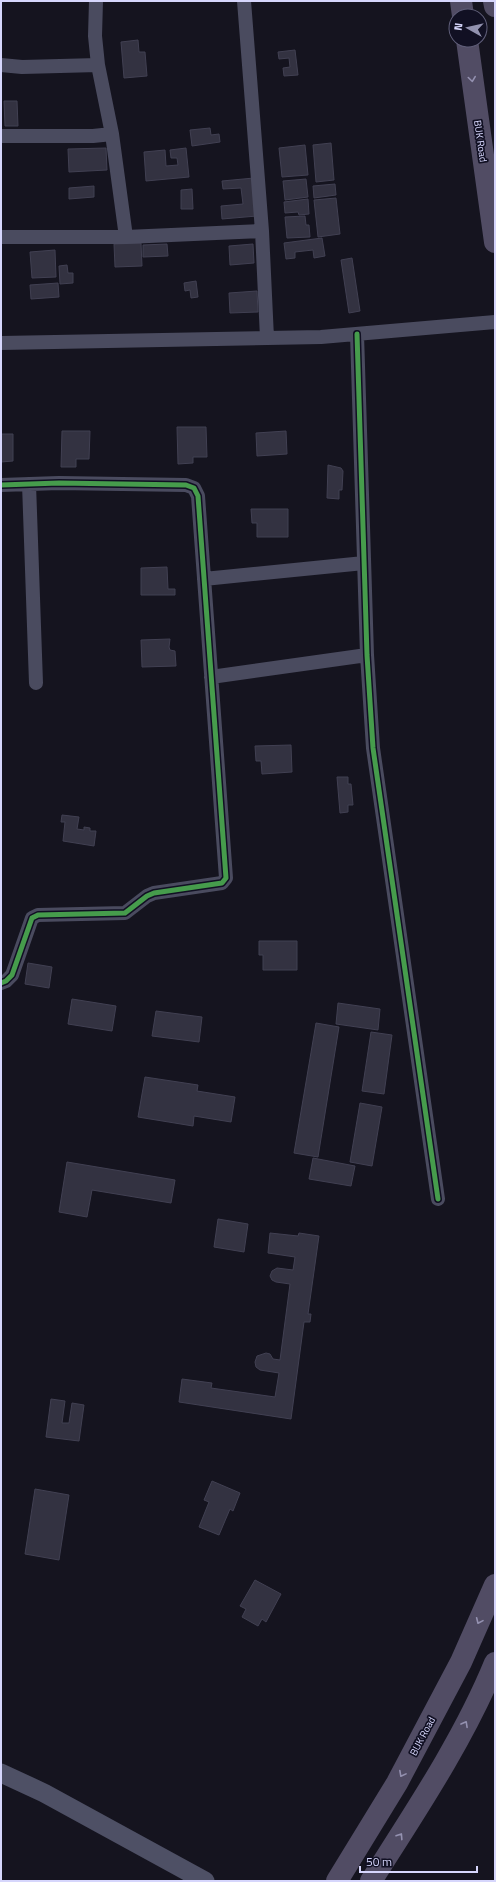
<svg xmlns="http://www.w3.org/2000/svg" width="496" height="1882" font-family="'Titillium Web',sans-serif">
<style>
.building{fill:#333241;stroke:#414052}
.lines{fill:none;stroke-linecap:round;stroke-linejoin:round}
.street{stroke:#4a4b5f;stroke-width:14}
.secondary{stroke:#4e5065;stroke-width:19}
.primary{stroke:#514c64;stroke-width:22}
.cycleway-casing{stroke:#111023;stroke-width:8}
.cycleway{stroke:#469c4c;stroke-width:5}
.oneway{stroke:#9491b0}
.labels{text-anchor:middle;stroke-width:3.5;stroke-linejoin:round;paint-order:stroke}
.street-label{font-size:10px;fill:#d6d6fc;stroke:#111023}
</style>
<rect width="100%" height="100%" fill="#15141f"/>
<path class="building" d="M138,40L139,52H145L147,76L124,78L121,42Z
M295,50L298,75L284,76L283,68L290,67L289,58L279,59L278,52Z
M4,101H17L18,126H5Z
M210,128L211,135L219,134L220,142L192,146L190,130Z
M331,143L334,180L316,182L313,145Z
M305,145L308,175L282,177L279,148Z
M106,148L107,170L69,172L68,149Z
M186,148L189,177L146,181L144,152L165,150L166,166L178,165L177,158H171L170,150Z
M254,178L257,216L222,219L221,206L243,204L241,188L223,189L222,181Z
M306,179L308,197L285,200L283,181Z
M335,184L336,195L314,198L313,186Z
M94,186V197L69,199V188Z
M192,189L193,209H181V190Z
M336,198L340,234L318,237L314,200Z
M308,199L309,214L299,215L298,212L285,213L284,202Z
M305,216L306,225H309L310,237L287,238L285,217Z
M322,238L325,256L314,258L313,250L295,252V258L286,259L284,243Z
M141,243L142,266L115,267L114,244Z
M167,244L168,256L143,257V245Z
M253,244L254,263L230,265L229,246Z
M55,250L56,277L32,278L30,252Z
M352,258L360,311L349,313L341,260Z
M67,265L68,273H73V283L60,284L59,266Z
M196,281L198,297L191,298L190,290L185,291L184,283Z
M58,283L59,297L31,299L30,285Z
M257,291L258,312L230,313L229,293Z
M177,427H206L207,457H193V463L178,464Z
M62,431H90L89,459H76V467H61Z
M286,431L287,454L257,456L256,433Z
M1,434H13V461L1,462Z
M328,465L341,468L343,471L342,490H339V499L327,498Z
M251,509H288V537H257V523H252Z
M167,567L168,589H175V595H141V568Z
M170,639L169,647L170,650L175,651L176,666L142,667L141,640Z
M291,745L292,772L262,774L261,761H256L255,746Z
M337,777H348V784H351L353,805H348V812L340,813Z
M62,815L79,817L77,829L84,830V827L90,828V831H96L94,846L63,841L65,822H61Z
M259,941H297V970H263V955H259Z
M28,963L52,967L49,988L25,984Z
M72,999L116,1006L112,1031L68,1024Z
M338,1003L380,1009L378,1030L336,1024Z
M156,1011L202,1017L199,1042L152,1036Z
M316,1023L339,1027L318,1157L294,1153Z
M371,1032L392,1035L384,1094L362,1091Z
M145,1077L198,1085L197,1091L235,1097L231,1122L194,1116L193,1126L138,1117Z
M360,1103L382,1107L372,1166L350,1162Z
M313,1158L355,1166L351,1186L309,1179Z
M67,1162L175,1180L171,1203L92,1190L87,1217L59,1212Z
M218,1219L248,1224L244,1252L214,1247Z
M270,1233L298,1236L299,1233L319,1236L308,1314H311L310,1322H304L291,1419L179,1402L182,1379L212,1383L211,1388L275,1397L279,1373L260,1370L256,1367L255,1362L257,1356L266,1353L270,1354L273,1359L280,1360L290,1284L276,1282L272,1280L270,1276L272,1271L277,1268L293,1270L295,1257L268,1253Z
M51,1399L65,1401L62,1423H69L72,1403L84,1405L79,1441L46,1437Z
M212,1481L240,1493L233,1511L230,1509L219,1535L199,1527L209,1502L204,1500Z
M35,1489L69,1495L59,1560L25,1554Z
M255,1580L281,1594L266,1622L262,1619L258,1626L242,1617L246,1609L240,1606Z"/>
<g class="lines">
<path class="street" d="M96,1L95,36L98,65L112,134L126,237
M244,1L262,231L267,338
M1,65L22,67L98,65
M1,136H93L112,134
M1,237H126L262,231
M357,334L367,655L373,748L438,1199
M1,343L321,337L495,322
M29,484L36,683
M1,485L59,483L186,485L194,488L198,496L226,878L222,883L154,893L147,896L125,913L38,915L32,918L12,975L6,981L1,983
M204,579L364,563
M211,677L367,655"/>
<path class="secondary" d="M1,1773L44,1793L205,1881"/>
<path class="primary" d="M461,1L463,16
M494,1L495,6
M467,40L495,242
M337,1881L397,1783L461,1662L495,1585
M371,1881C415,1812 464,1739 495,1663"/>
<defs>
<path id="cycleway" d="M357,334L367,655L373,748L438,1199
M1,485L59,483L186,485L194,488L198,496L226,878L222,883L154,893L147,896L125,913L38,915L32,918L12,975L6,981L1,983"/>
</defs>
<use href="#cycleway" class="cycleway-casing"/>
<use href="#cycleway" class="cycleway"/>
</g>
<defs><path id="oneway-chevron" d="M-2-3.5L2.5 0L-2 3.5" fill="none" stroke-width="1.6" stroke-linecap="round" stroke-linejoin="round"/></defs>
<g class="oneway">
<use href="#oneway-chevron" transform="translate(472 79) rotate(82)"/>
<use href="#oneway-chevron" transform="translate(479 1621) rotate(114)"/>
<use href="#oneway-chevron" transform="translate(465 1724) rotate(-61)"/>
<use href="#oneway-chevron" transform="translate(402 1774) rotate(118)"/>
<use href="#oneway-chevron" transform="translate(400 1836) rotate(-57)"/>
</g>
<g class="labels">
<g class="street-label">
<text transform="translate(481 141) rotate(82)" y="4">BUK Road</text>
<text transform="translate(422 1736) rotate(-62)" y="4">BUK Road</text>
</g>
</g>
<rect width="496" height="1882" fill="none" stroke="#d6d6fc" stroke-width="4"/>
<g transform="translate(468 28) rotate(278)"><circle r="19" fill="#111023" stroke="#605f7a"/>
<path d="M0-3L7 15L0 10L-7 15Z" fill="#9292af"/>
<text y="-6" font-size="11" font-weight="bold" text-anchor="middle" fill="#d6d6fc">N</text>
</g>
<path d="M360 1866v6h117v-6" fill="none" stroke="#d6d6fc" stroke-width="2"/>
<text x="366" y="1866" font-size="12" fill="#d6d6fc" stroke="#111023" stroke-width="3" paint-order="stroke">50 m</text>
</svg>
